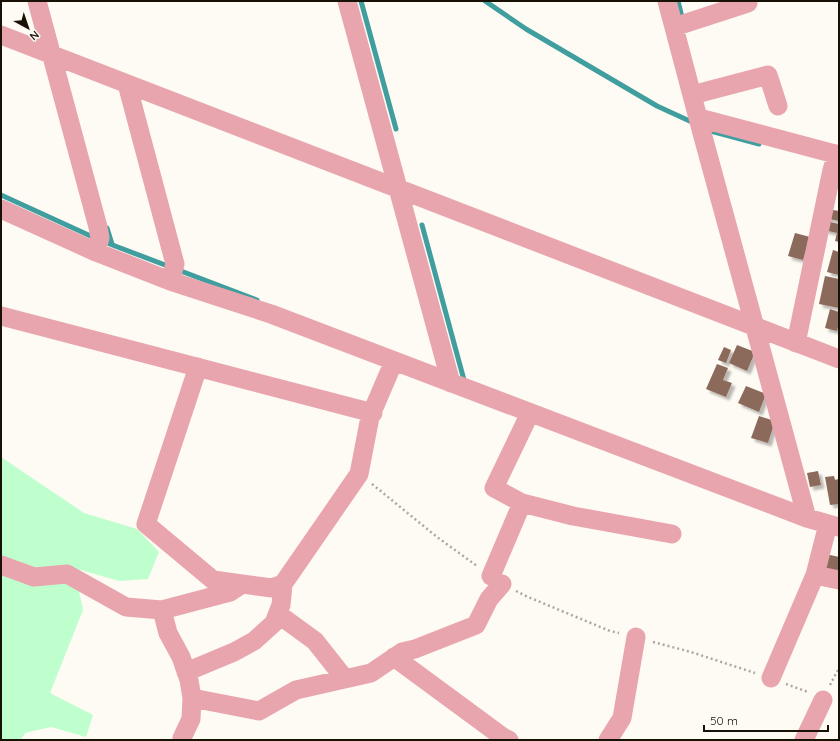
<svg xmlns="http://www.w3.org/2000/svg" width="840" height="741" font-family="Quicksand,sans-serif">
<style>
.green{fill:#bfffce}
.lines{fill:none;stroke-linecap:round;stroke-linejoin:round}
.stream{stroke:#419e9f;stroke-width:5}
.building{fill:#8b6b5c;filter:url(#shadow)}
.path{stroke:#aca79f;stroke-width:2.5;stroke-dasharray:2 3;stroke-linecap:butt}
.minor{stroke:#e8a5ae;stroke-width:19}
</style>
<defs>
<filter id="shadow"><feDropShadow dx="3.5" dy="3.5" stdDeviation="1" flood-color="#0004"/></filter>
</defs>
<rect width="100%" height="100%" fill="#fefaf4"/>
<path class="green" d="M1,457L84,513L137,529L159,552L148,579L119,581L74,568L83,610L50,693L93,715L86,737L51,727L25,733L21,740H1Z"/>
<g class="lines">
<path class="stream" d="M361,1L396,129
M485,1L526,29L657,106L694,123
M678,1L683,21
M707,130L759,144
M1,195L95,238
M422,225L464,380
M107,228L112,244
M102,241L257,300"/>
</g>
<path class="building" d="M827,209L839,211V221L825,218Z
M826,221L839,224V242L835,241L837,233L824,230Z
M795,233L810,237L803,260L788,256Z
M833,250L839,252V275L827,272Z
M825,276L839,279V308L819,304Z
M830,309L839,312V323L837,331L825,328Z
M737,345L755,352L747,371L729,363Z
M724,347L731,350L726,363L718,360Z
M717,364L728,368L723,380L732,383L726,397L706,389Z
M746,386L766,394L759,412L738,403Z
M759,416L775,421L768,443L751,438Z
M818,471L821,485L810,487L807,473Z
M834,476L835,480L839,479V504L830,505L825,477Z
M826,554L839,557V574L823,570Z"/>
<g class="lines">
<path class="path" d="M372,484L437,537L477,566
M516,591L528,597L610,631L619,633
M653,642L691,652L755,673
M786,684L808,692
M830,685L839,668"/>
<path class="minor" d="M37,1L98,227L100,238L96,252
M347,1L451,383
M667,1L702,133L807,518
M674,27L748,3
M1,35L839,359
M127,84L175,264L170,281
M692,95L768,75L778,106
M699,118L839,155
M1,209L96,252L170,281L271,314L807,518L839,527
M1,316L373,413
M796,343L832,170L837,154
M198,367L146,524L213,580L272,588L283,584L359,474L370,417L394,361
M530,413L494,488L522,503L573,516L672,534
M1,565L34,577L67,574L126,607L162,610L230,592L242,584
M815,575L839,580
M491,576L522,503
M162,610L168,633L181,657L189,680L192,698L191,719L182,738L183,740
M278,614L315,641L345,679
M394,657L504,738L509,740
M186,672L234,652L254,641L274,623L281,605L283,584
M771,678L815,575L828,524
M192,698L259,711L296,690L371,673L402,652L415,649L476,625L489,599L502,584
M608,740L622,718L636,637
M804,740L823,700"/>
</g>
<rect width="840" height="741" fill="none" stroke="#171106" stroke-width="4"/>
<g transform="translate(28 28) rotate(140)" stroke="#fefaf4" stroke-width="3" paint-order="stroke">
<path d="M0-3L7 15L0 10L-7 15Z" fill="#171106"/>
<text y="-6" font-size="11" font-weight="bold" text-anchor="middle" fill="#171106">N</text>
</g>
<path d="M704 725v6h124v-6" fill="none" stroke="#171106" stroke-width="2"/>
<text x="710" y="725" font-size="12" fill="#171106" stroke="#fefaf4" stroke-width="3" paint-order="stroke">50 m</text>
</svg>
